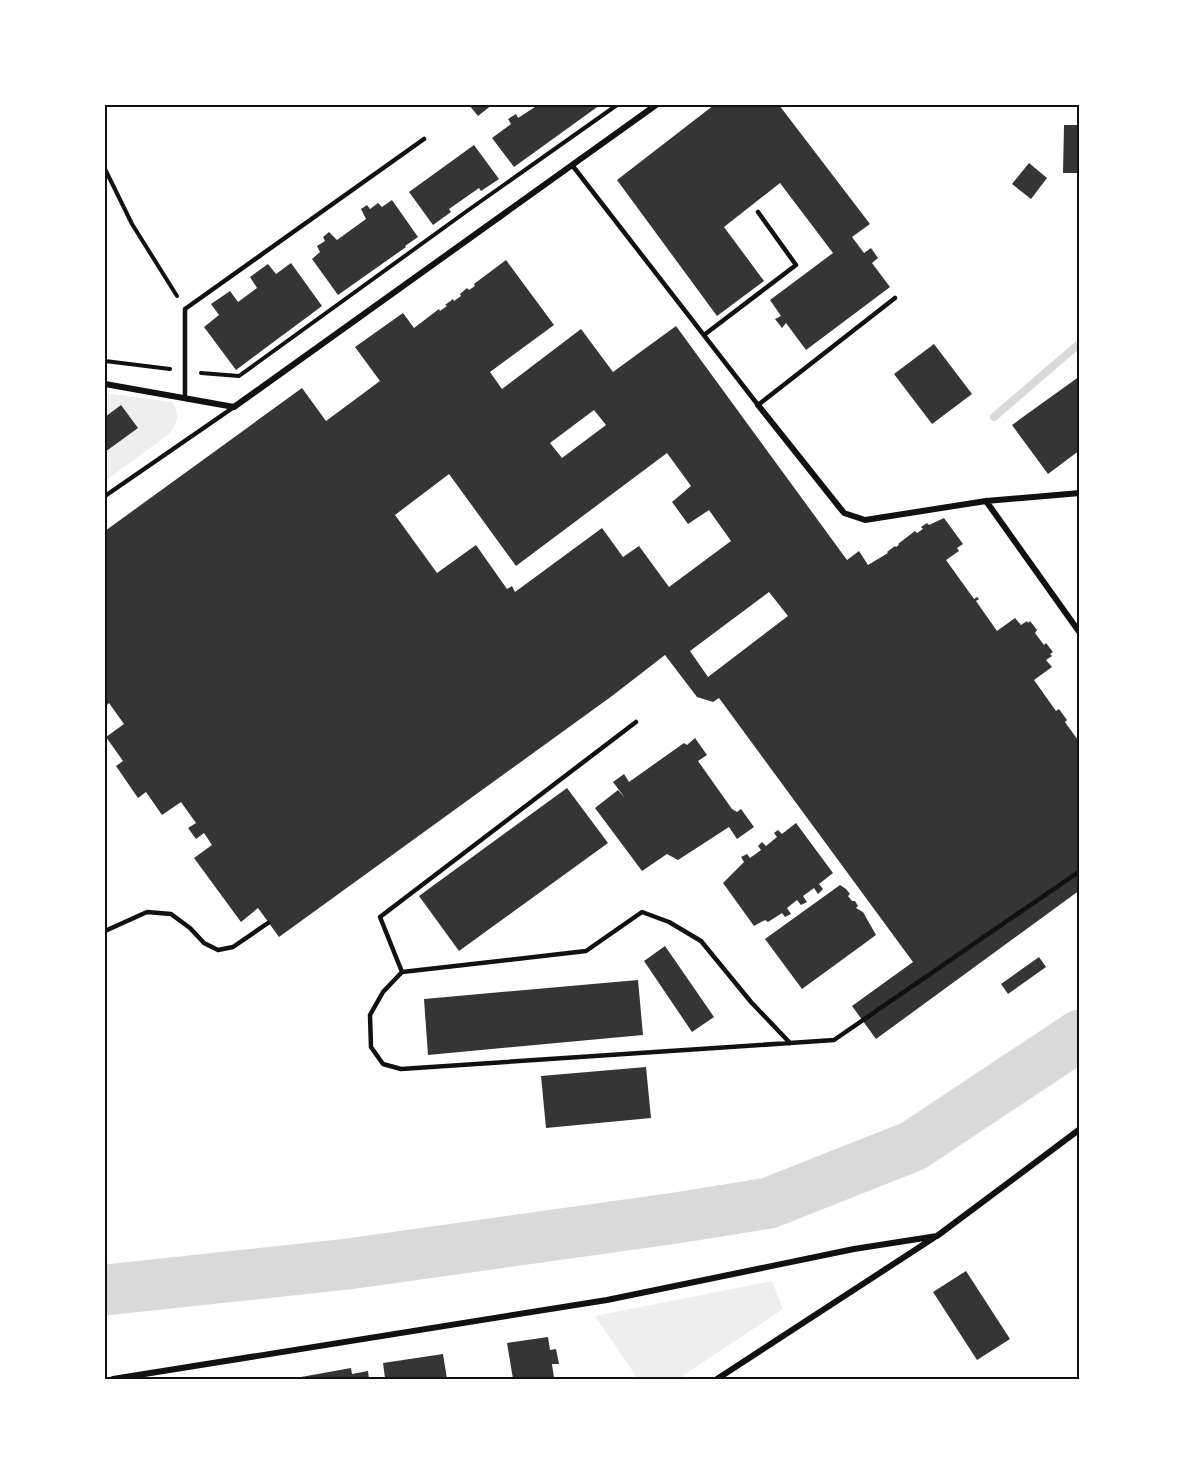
<svg xmlns="http://www.w3.org/2000/svg" width="1185" height="1484" font-family="Figtree,sans-serif">
<style>
.green{fill:#eee}
.lines{fill:none;stroke-linecap:round;stroke-linejoin:round}
.stream{stroke:#d9d9d9;stroke-width:8}
.river{stroke:#d9d9d9;stroke-width:51}
.building{fill:#353535;fill-rule:evenodd}
.path{stroke:#111;stroke-width:4}
.service{stroke:#111;stroke-width:4.5}
.minor{stroke:#111;stroke-width:6}
.neatline{fill:none;stroke:#111;stroke-width:2}
</style>
<rect width="100%" height="100%" fill="#fff"/>
<path class="green" d="M105,393L172,402C181,414 177,423 169,434L105,481Z
M772,1281L783,1309L678,1379H638L595,1316Z"/>
<g class="lines">
<path class="stream" d="M994,417L1080,343"/>
<path class="river" d="M105,1290L348,1264L676,1218L769,1203L913,1146L1080,1035"/>
</g>
<path class="building" d="M469,105H492L478,116Z
M538,105H600L514,167L492,138L511,124L508,119L516,114L518,118Z
M714,105H779L870,224L852,237L864,253L871,248L878,258L872,263L890,287L806,350L786,323L782,328L775,319L781,316L770,300L833,253L780,183L724,227L764,281L717,316L617,180Z
M1064,125H1080V173H1063Z
M474,145L499,179L481,191L479,188L449,209L451,212L433,225L409,192Z
M1029,163L1047,178L1031,199L1012,184Z
M392,200L418,237L405,246L406,247L338,295L312,259L320,252L317,246L325,241L323,237L329,232L337,240L366,219L361,209L367,205L370,209L378,203L382,207Z
M506,260L554,325L490,372L502,389L581,329L613,372L676,326L847,560L859,551L868,565L888,553L887,552L895,546L896,547L899,545L898,544L915,531L917,533L923,529L921,527L927,523L929,525L944,518L963,544L957,548L959,551L946,560L974,599L977,597L979,599L976,601L997,631L1015,618L1021,625L1027,621L1028,623L1030,621L1037,630L1035,633L1044,645L1046,643L1053,652L1050,654L1052,656L1046,660L1052,667L1034,680L1056,711L1059,709L1067,720L1065,722L1080,743V807L1077,809L1080,813V890L876,1039L852,1006L913,962L719,698L713,702L697,697L665,655L612,696L279,937L258,908L241,922L194,858L212,845L204,833L196,839L188,828L196,823L181,802L162,815L146,792L138,798L116,766L123,761L106,737L124,724L109,703L105,707V531L302,388L326,421L380,381L355,347L403,313L414,328L439,309L440,311L447,306L445,305L453,299L454,301L461,296L460,294L467,288L469,290L475,286L474,284ZM594,410L606,425L562,458L550,443ZM667,453L691,486L672,502L688,524L709,510L731,541L669,587L639,546L623,557L602,528L515,592L512,586L507,589L476,545L437,573L395,515L449,474L516,566ZM769,592L788,616L708,677L690,651Z
M291,263L322,306L236,370L204,327L219,315L211,304L230,291L238,302L257,288L250,277L268,264L276,274Z
M934,344L972,394L932,424L894,374Z
M1080,376V450L1048,474L1012,425Z
M121,405L138,428L105,452V417Z
M695,738L707,755L698,761L732,809L737,812L741,809L754,827L737,839L729,827L678,860L667,854L642,871L595,808L618,790L625,798L613,782L624,774L629,782L684,743L687,745Z
M567,788L608,843L459,951L419,896Z
M796,823L833,873L819,884L823,889L818,894L814,888L803,896L807,902L801,905L797,900L787,908L791,914L785,917L782,913L768,922L765,920L754,926L723,883L744,862L741,857L747,854L750,858L761,850L758,846L762,842L766,846L777,837L774,833L778,830L782,834Z
M840,885L846,889L850,894L848,896L852,901H855L858,906L856,908L863,912L876,935L802,989L765,939Z
M665,946L714,1017L692,1032L644,961Z
M1039,957L1046,967L1008,994L1001,984Z
M638,980L643,1035L428,1055L424,999Z
M646,1067L651,1118L546,1128L541,1076Z
M966,1271L1010,1339L977,1360L933,1292Z
M548,1337L550,1350L556,1349L559,1364H552L554,1378L513,1379L507,1343Z
M443,1354L447,1379L385,1378L383,1363Z
M351,1368L352,1374L368,1371L369,1379H290Z"/>
<g class="lines">
<path class="path" d="M105,169L132,224L177,296
M105,361L170,369
M201,373L239,376L467,211L617,105"/>
<path class="service" d="M572,165L758,405L895,298
M704,335L796,265L758,212
M185,398V309L424,139
M105,496L234,407
M105,931L147,912L171,914L190,928L204,943L218,950L233,947L268,923
M402,972L380,917L636,722
M790,1043L751,1002L701,941L669,922L642,912L586,951L402,972L383,992L370,1015L371,1047L383,1064L401,1069L790,1043L834,1040L1080,871"/>
<path class="minor" d="M105,384L234,407L656,105
M758,405L844,513L865,520L986,501L1080,493
M986,501L1080,633
M113,1379L607,1300L854,1249L937,1236L1080,1129
M717,1379L935,1237"/>
</g>
<rect width="1185" height="1484" fill="none" stroke="#ffffff" stroke-width="213"/>
<rect x="106" y="106" width="972" height="1272" class="neatline"/>
</svg>
